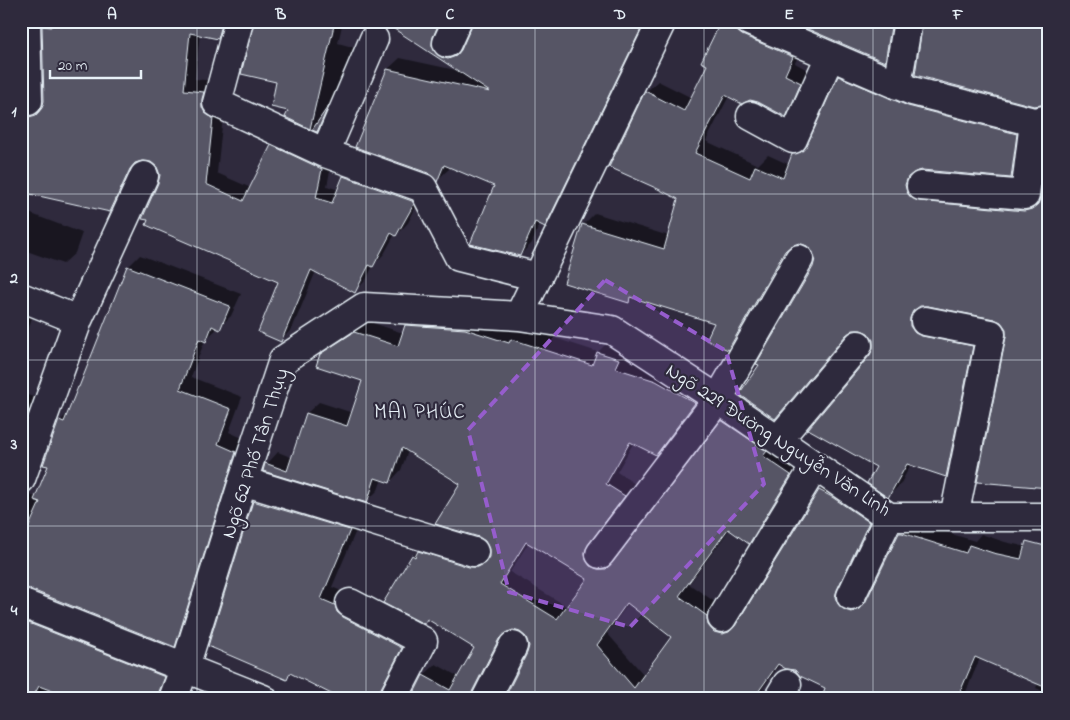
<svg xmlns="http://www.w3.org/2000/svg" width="1070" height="720" font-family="'Indie Flower',sans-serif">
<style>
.shadow{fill:#0007;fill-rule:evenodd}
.building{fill:#575565;stroke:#e8f1f8;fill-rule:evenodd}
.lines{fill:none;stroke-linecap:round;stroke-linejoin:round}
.minor-casing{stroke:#e8f1f8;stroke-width:31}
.minor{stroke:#2f2a3d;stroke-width:28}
.marked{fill:#965dcd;fill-opacity:0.2;stroke:#965dcd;stroke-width:4;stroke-dasharray:10 6;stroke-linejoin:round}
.grid{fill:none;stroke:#e8f1f8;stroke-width:1;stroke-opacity:0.55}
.labels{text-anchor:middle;stroke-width:4.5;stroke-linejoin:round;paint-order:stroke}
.street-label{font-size:20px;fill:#e8f1f8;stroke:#2f2a3d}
.neighbourhood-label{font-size:21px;letter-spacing:1px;fill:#e8f1f8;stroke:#2f2a3d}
.neatline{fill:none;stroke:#e8f1f8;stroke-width:2}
.grid-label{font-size:16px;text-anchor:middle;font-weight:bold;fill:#e8f1f8}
</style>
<rect width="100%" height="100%" fill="#2f2a3d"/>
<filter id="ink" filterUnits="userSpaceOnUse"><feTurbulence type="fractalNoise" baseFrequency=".02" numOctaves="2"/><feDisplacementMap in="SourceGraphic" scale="10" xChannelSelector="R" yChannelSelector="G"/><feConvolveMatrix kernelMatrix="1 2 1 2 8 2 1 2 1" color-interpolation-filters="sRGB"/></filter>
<g filter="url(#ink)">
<path class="shadow" d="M21,21L33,104L41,106L44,105L45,101L43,27L49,21H230L229,26L218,37L200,33L195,79L214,81L224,107L217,173L251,188L272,146L284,134L333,157L327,186L339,190L344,177L356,165L424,191L408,223L396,235L395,234L384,254L374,264L366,280L355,291L316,271L292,329L281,340L280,281L159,183L161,175L158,167L151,161L139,160L122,199L110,211L21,191Z
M255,21H343L338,43L356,48L328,119L317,131L287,117L290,110Z
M384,21H445L452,46L461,47L464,46L473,21H650L556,214L545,225L540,223L532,243L520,255L496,185L450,166L449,169L437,180L429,172L357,146L388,69L400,58L460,71Z
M723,21H751L804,45L795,63L811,72L797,104L785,116L758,101L729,96L706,141L758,165L768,155L790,165L794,155L805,143L810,142L839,77L851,65L1028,122L1022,165L1011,177L922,169L917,170L916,173L918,181L1036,200L1041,199L1049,476L1008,337L1007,328L1002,321L994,317L928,304L921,305V314L983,335L957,464L946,476L911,464L900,485L888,496L878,466L871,355L874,348V340L868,332L861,328L853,329L850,331L786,406L775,418L761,365L814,267L816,259L814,251L808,245L798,242L794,244L739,337L728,349L716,322L633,297L628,302L583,225L595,213L669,236L680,197L646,92L658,81L692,98L709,64Z
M792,21H901L896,50L885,61Z
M21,210L82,233L75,253L63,264L21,249Z
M140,255L241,294L231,316L205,340L191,377L242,397L229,432L247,440L186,634L174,646L27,587H21V492L36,497L49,465L60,421L70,411L79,387L82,384L128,267Z
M21,303L35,308L21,353Z
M418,314L478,318L520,332L524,328L598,352L609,341L629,348L626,357L668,370L706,391L667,442L655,454L634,442L617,472L635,484L599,532L596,539L610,558L618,557L722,421L734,410L802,464L760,531L749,543L730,529L689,584L718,604L734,623L740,621L820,491L831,479L880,510L856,599L865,600L868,599L900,533L912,522L975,541L981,534L1005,542L1045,551L1049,645V694L1036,688L1038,683L980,658L963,699H913L826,687L795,669L780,664L755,699H505L528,653L530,645L527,637L521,631L512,629L508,630L483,679L487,699H412L424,675L436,664L459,677L476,648L428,619L424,622L413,556L425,544L482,556H490L491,549L462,484L408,451L401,470L390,482L382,479L378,490L367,501L264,470L267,464L278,452L293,458L307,413L319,402L353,413L364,380L321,355L333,343L367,321L403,333L406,326ZM529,542L588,578L568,607L510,572ZM629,603L673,637L644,675L607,633Z
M21,393L40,399L21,445Z
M266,490L361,519L332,587L346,593L413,636L394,699H343L292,673L287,678L209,645L254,501Z
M21,601L176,665L172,699H21Z"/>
<path class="building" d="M52,21H223L218,39L190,33L184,90L204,92L202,99V107L205,113L213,118L206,184L243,201L271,145L322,169L316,198L332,203L343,176L412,201L414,204L396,236L391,233L373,267L369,265L355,293L311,270L281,342L258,332L278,282L146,225L148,220L142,219L158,183L160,175L157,167L151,162L142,161L135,163L130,169L110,212L21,192V115L29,117L36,115L42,108L44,101L42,26L51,27Z
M254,21H335L310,129L285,117L288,111L271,107L276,82L241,74Z
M382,21H440L433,37L432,45L435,52L441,57L448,59L456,56L461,50L471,27L472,21H645L545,227L535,222L520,256L470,244L494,186L444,165L437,182L428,173L355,147L387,69L490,92Z
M721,21H734L736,30L742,35L793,57L785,75L801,83L786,117L758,102L750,100L742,104L725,95L695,153L750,178L755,166L783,178L792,154L801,152L807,145L838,76L908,106L1017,134L1011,178L922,170L915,172L908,177L905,185L907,192L912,198L919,201L1024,211L1032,209L1038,204L1041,197L1049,135V488L977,482L1006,337V329L1001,322L994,319L928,306H920L913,311L910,318V326L915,333L922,336L973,346L946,477L907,464L888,498L867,483L876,467L808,429L870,355L873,348V340L868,333L861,330H853L846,335L775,419L739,394L759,365L756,364L813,267L815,259L813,252L807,246L799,243L791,246L785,251L728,350L706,340L714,323L630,297L629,303L564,283L582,224L664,249L678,199L658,189L609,167L645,91L684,111L707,65L701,62Z
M789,21H892L885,62Z
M923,21H1049V104L1034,106L915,75Z
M329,105L317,132L312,130Z
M127,266L230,306L220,330L212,326L206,342L199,339L180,389L231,409L218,444L236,452L175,647L27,588H21V544L40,502L34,500L48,466L43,465L59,420L64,422L78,387H79Z
M405,325L465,329L509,343L511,339L592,365L597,352L619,359L615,368L656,381L695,403L656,455L630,442L606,484L625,496L588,545L585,552L586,560L590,566L598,569H606L612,563L721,420L767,451L763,456L791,475L749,544L728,529L679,596L707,616L708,625L714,632L722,634L729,632L735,626L819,490L832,497L869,522L837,590L835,597L838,604L845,610L852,612L859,609L865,603L899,533H902L966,553L969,545L993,553L1021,559L1026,541L1049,547V689L975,657L957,699H821L825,688L800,676L795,670L786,669L778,664L753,699H504L527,653L529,646L526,637L520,632L513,630L505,633L499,639L472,692L471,699H411L423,675L450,690L474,648L427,619L424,624L383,603L412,555L415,557L418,551L469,567H478L485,563L489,557V549L485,541L479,537L435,524L460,484L402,448L390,483L375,478L367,503L263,471L265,463L287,471L306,413L347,426L362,381L316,366L320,354L354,332L398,346ZM526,542L587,579L557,619L500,584ZM627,603L671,637L634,688L597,645Z
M21,408L29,411L21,432Z
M253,501L350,530L321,599L335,605L337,612L343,617L402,648L379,692L378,699H341L290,673L287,680L208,646Z
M21,620L165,677L158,694V699H73L39,686L32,699H21Z"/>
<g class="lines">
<defs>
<path id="minor" d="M26,21L28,101
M239,21L217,103L325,153L423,188L459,257L538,277
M749,21L912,91L1034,122L1049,119
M447,43L457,21
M897,85L908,21
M751,116L793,139L830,56
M325,153L374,39
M921,186L1025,195L1034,122
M21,297L78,320
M519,316L662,21
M925,321L991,334L954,517
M778,440L858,345
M21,479L78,320L144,176
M243,481L474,552
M600,554L718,399L799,259
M851,596L889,517
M21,603L263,699
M350,603L423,641L393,699
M722,618L815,466
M173,699L185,667L243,481L283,360L364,307L519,316L612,330L718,399L889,517H1049
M486,699L513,646
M778,699L787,684"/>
</defs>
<use href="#minor" class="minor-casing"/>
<use href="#minor" class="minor"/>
</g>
</g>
<path class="marked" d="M605,280L726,351L764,484L630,627L509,592L468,430Z"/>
<path class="grid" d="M197,21V699M366,21V699M535,21V699M704,21V699M873,21V699M21,194H1049M21,360H1049M21,526H1049"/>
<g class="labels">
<g class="street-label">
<text transform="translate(779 439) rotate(33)" y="7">Ngõ 229 Đường Nguyễn Văn Linh</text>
<text transform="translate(254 453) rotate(-72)" y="7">Ngõ 62 Phố Tân Thụy</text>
</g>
<g class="neighbourhood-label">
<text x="420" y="418">MAI PHÚC</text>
</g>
</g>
<rect width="1070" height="720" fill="none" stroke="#2f2a3d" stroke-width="55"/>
<path d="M50 70v8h91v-8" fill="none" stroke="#e8f1f8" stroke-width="2.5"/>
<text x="58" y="70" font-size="15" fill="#e8f1f8" stroke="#2f2a3d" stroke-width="4" paint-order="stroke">20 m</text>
<rect x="28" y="28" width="1014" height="664" class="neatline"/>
<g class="grid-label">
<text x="112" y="19">A</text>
<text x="281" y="19">B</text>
<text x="450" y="19">C</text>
<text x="620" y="19">D</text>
<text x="789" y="19">E</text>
<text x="958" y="19">F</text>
<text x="14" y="116">1</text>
<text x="14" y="283">2</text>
<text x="14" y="449">3</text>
<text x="14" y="615">4</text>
</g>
</svg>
